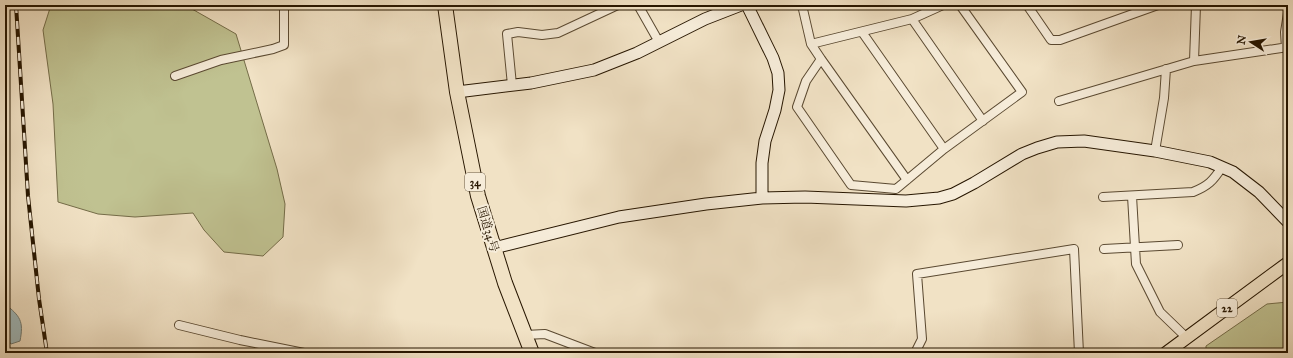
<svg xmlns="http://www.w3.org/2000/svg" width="1293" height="358" font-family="'IM FELL Great Primer','Noto Serif JP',serif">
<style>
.green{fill:#c0c291;stroke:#746c48}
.water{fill:#9fbbbe;stroke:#6f7972}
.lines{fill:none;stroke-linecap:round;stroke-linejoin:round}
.street-casing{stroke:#5a4931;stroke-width:10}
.secondary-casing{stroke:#271600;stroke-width:13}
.primary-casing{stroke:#271600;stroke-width:14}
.highway-casing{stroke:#271600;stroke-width:16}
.street{stroke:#f6ecd9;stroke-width:8}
.secondary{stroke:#f6ecd9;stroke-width:11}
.primary{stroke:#f1e2c5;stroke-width:12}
.highway{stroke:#f1e2c5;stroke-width:14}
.rail-casing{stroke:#271600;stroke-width:4}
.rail{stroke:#f6ecd9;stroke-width:2.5;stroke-dasharray:8;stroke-linecap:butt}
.labels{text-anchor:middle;stroke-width:4;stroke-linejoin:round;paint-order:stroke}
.shield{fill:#f6ecd9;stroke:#655641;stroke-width:1}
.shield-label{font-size:11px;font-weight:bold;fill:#271600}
.street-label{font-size:12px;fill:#271600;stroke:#f6ecd9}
</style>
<rect width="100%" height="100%" fill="#f1e2c5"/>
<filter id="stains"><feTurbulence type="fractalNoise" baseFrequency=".005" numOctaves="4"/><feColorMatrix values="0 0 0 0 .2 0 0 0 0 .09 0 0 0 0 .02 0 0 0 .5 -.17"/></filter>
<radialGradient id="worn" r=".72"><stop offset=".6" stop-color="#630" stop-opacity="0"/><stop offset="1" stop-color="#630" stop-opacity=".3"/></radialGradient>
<path class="green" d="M51,5H185L236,34L277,169L285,204L283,237L263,256L224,252L204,230L193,213L135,217L98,214L58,202L53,104L43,30Z
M1288,302V353H1206V346L1267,304Z"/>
<path class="water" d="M5,304C20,316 24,321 20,341L11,344L5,336Z"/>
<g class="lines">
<defs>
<path id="street" d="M638,5L659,42
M802,5L811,44L821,59L907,180
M1027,5L1051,40H1060L1158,5
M912,19L983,121
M862,32L944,149
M811,44L912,19L943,5
M1286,48L1285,32L1288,13
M821,59L806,81L797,107L851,185L896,189L944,149L1022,92L960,5
M1194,61L1196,5
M175,76L221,60L273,49L284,45V5
M512,85L507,34L518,32L542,35L558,33L618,5
M1059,101L1194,61L1288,47
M1155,151L1164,98L1166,69
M1132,196L1136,264L1160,312L1187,338
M1103,197L1193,192C1208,186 1213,181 1222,167
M1104,249L1178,245
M179,325L240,340L304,353
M525,335L545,334L595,353
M915,353L922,339L917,274L1074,249L1079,353"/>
<path id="secondary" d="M747,5L773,58L778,73L779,90L775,110L765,141L762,163V198
M457,92L531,83L594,70L637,53L705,19L741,5
M494,248L619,217L706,204L762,198L805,197L906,201L939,198L953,194L974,183L1022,154L1037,148L1057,142L1084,141L1155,151L1210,162L1233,172L1259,192L1288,222"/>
<path id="primary" d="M1166,353L1288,263"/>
<path id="highway" d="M445,5L457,92L478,196L505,283L532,353"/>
</defs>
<use href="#street" class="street-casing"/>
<use href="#secondary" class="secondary-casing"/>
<use href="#primary" class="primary-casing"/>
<use href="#highway" class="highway-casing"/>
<use href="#street" class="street"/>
<use href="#secondary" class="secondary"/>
<use href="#primary" class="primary"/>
<use href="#highway" class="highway"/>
<defs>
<path id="rail" d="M16,5L28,196L39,299L47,353"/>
</defs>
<use href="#rail" class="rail-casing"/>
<use href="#rail" class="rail"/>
</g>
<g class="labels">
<g class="shield">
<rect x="465" y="173" width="20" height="18" rx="3"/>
<rect x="1217" y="299" width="20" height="18" rx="3"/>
</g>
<g class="shield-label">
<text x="475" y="186">34</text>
<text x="1227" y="312">22</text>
</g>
<g class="street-label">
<text transform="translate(488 229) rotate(73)" y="4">国道34号</text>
</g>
</g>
<rect width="1293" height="358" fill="none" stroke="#f1e2c5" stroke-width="20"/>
<rect x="6" y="6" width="1281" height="346" fill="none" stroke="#271600" stroke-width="2"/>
<rect x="10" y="10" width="1273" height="338" fill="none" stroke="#271600"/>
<g transform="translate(1251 42) rotate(282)" stroke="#f6ecd9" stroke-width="3" paint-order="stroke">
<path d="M0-3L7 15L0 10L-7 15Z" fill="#271600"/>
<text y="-6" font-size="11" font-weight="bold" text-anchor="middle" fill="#271600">N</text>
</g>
<rect width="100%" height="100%" filter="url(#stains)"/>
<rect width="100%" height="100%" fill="url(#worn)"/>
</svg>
